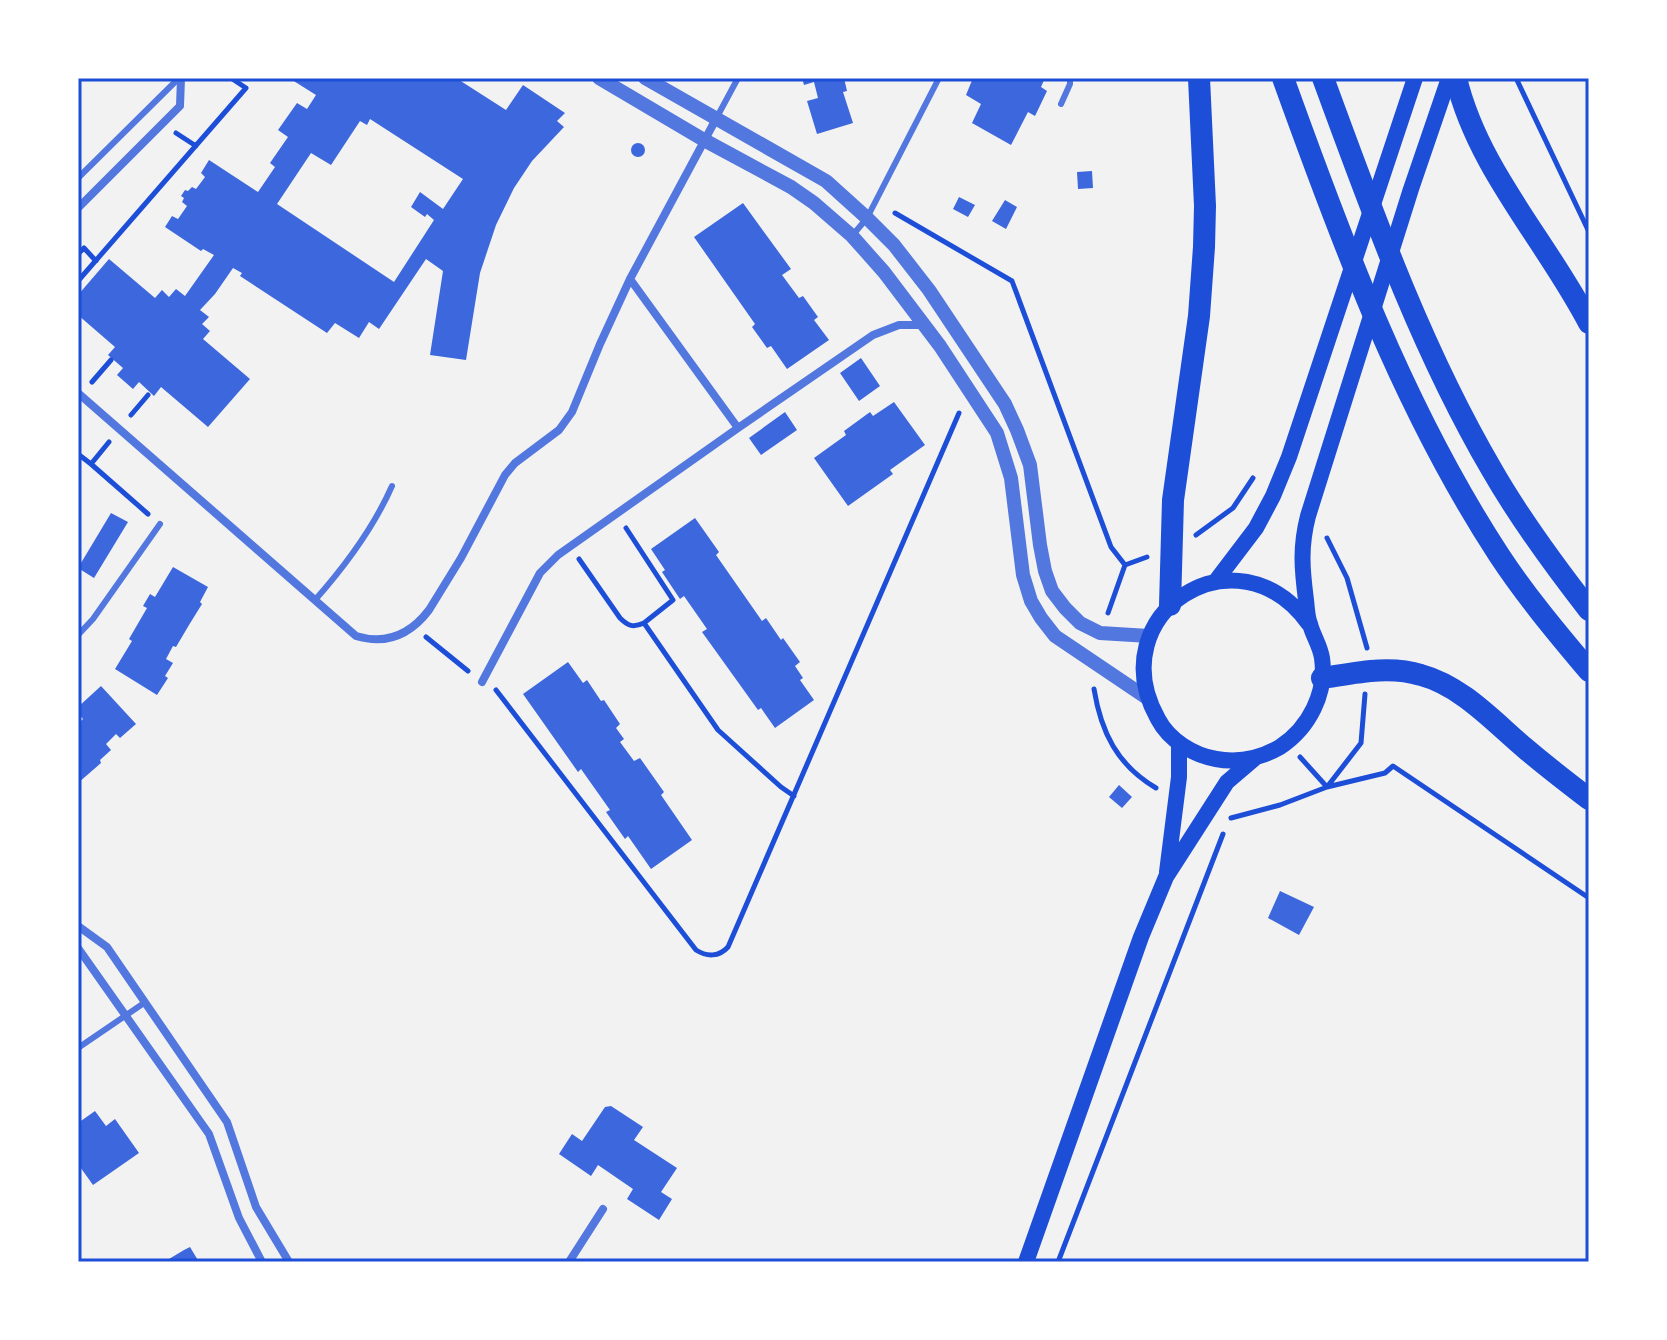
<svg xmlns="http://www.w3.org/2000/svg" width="1667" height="1340" font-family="Quicksand,sans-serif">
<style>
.building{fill:#3d67dc;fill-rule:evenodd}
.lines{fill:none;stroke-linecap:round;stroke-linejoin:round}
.path{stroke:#1d4ed8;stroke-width:5}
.service{stroke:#5277de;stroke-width:6}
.minor{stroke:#5277de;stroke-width:8}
.tertiary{stroke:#5277de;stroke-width:14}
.secondary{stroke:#1d4ed8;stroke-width:16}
.trunk{stroke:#1d4ed8;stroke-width:22}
.neatline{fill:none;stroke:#1d4ed8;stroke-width:3}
</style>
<rect width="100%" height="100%" fill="#f2f2f2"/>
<path class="building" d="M289,78H456L506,110L523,85L565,113L557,121L564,127L532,161L514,188L496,225L480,273L466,360L430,355L443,271L426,259L379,329L369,322L359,338L335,323L327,333L240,276L242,273L233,268L215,294L200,310L209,317L202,324L210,331L203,339L250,379L208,427L161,387L154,396L139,382L133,389L117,375L123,368L108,355L115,347L78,315V295L109,259L155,298L162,290L169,297L176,289L185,296L214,255L203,249L201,251L165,227L172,216L178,219L187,206L182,202L184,198L181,196L185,190L188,191L192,187L196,189L205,177L201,173L209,160L258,192L275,167L270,163L288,137L278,130L297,103L307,109L316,95ZM370,119L463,179L443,209L420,192L411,207L425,217L427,214L434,220L394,282L277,204L311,153L331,165L360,121L367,125Z
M802,78H844L847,91L843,92L853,123L817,134L807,101L818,98L814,82L804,85Z
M973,78H1045L1041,87L1047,91L1035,116L1028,112L1011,145L972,123L981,104L966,95Z
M631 150a7 7 0 1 1 14 0a7 7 0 1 1-14 0Z
M1092,171L1093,188L1078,189L1077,172Z
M959,197L975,205L968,217L953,209Z
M1005,200L1017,207L1006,229L992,221Z
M743,203L791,269L782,275L799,298L803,296L818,317L814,320L829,340L787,369L771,346L767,348L752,327L755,324L694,237Z
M861,358L880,386L859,401L840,373Z
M894,402L925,445L890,470L893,474L848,506L814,458L846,435L844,431L870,412L873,416Z
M785,412L797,430L761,455L749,438Z
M111,513L128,522L94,578L78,568Z
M695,518L719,552L716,555L762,621L766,618L781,640L783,638L800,662L795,666L803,678L800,680L814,700L775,728L761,708L758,710L702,632L707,629L684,596L680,599L662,572L665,570L651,549Z
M173,567L208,587L200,602L202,604L189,625L176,647L173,646L166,659L173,663L165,676L168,678L157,695L115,669L132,641L129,639L147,608L143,606L150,594L155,597Z
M568,662L583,683L587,680L601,701L604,700L620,724L616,728L624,739L620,742L634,761L640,758L664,792L661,795L692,840L651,869L628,836L625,839L606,812L610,810L581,769L578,772L523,694Z
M101,686L136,724L120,738L116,734L106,744L111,750L100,760L101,763L78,783V724L83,719L78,713V707Z
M1119,785L1132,797L1122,808L1109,797Z
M1280,891L1314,907L1299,935L1268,918Z
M611,1106L643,1127L634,1140L677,1168L661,1192L672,1199L659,1220L627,1199L633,1189L598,1165L591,1176L559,1154L572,1134L582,1141L605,1107Z
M95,1111L106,1126L115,1119L139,1153L93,1185L78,1164V1123Z
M190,1247L199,1262H164L184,1250Z"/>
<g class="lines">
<path class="path" d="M1516,78L1589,232
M176,133L196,146
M895,213L1012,281L1111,547L1125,565
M78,254L84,248L96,261
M78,281L246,88L231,78
M92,382L111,360
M131,415L148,395
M109,442L91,464L148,514
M78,454L91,464
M626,528L673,600L644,623
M1196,535L1233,508L1253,478
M1327,538L1347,578L1367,648
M579,559L620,618C628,626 633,628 644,623L718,730L781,787L794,796
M1108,613L1125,565L1147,557
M426,637L468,671
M1094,689C1101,732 1117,765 1156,788
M496,690L696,950C707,957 719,957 728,947L959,413
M1300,757L1327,787L1385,773L1393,766L1589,898
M1231,818L1280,805L1327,787L1361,743L1365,694
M1058,1262L1223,834"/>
<path class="service" d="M1061,104L1070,84V78
M717,117L738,78
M78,178L179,78
M852,236L867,218L939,78
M315,600C346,565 373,529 392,486
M78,635L93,619L160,524
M78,1048L144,1003"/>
<path class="minor" d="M78,208L180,106L181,78
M630,279L738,428
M78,393L356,636C386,645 410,635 429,610L461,558L505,475L515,463L559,430L572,412L600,344L630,279L716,119
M482,682L540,573L558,555L738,428L873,335L899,325H923
M78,926L107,947L227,1122L256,1207L289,1262
M78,948L209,1134L239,1218L262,1262
M569,1262L603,1209"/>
<path class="tertiary" d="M599,78L704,140L791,187L814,203L852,236L884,272L940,346L997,433L1011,478L1023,575L1031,601L1041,618L1055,636L1147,698
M645,78L826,181L867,218L894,245L929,290L1005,404L1017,430L1030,465L1040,545L1045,571L1052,591L1065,608L1080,623L1100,633L1149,636"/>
<path class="secondary" d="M1215,582L1256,528L1273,496L1289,457L1415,78
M1309,624C1237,524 1099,614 1158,719C1169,740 1193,755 1216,759C1238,763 1261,758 1280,747C1309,728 1327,693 1322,658C1320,645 1313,636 1310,624C1307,617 1307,608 1306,600C1302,569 1300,547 1308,516L1411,189L1449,78
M1167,872L1179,777V743
M1026,1262L1141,937L1166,877L1227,782L1254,759"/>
<path class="trunk" d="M1283,78C1342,242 1403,408 1499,555C1526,596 1557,633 1589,671
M1323,78C1372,211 1420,347 1492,470C1520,519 1554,565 1589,610
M1456,78C1478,170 1546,240 1589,323
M1170,605L1173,500L1199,316L1204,247L1205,206L1199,78
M1322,678C1355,673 1389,665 1421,675C1462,686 1494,722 1526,749C1546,766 1568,783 1589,799"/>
</g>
<rect width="1667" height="1340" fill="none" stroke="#ffffff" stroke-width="160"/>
<rect x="80" y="80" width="1507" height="1180" class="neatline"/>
</svg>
